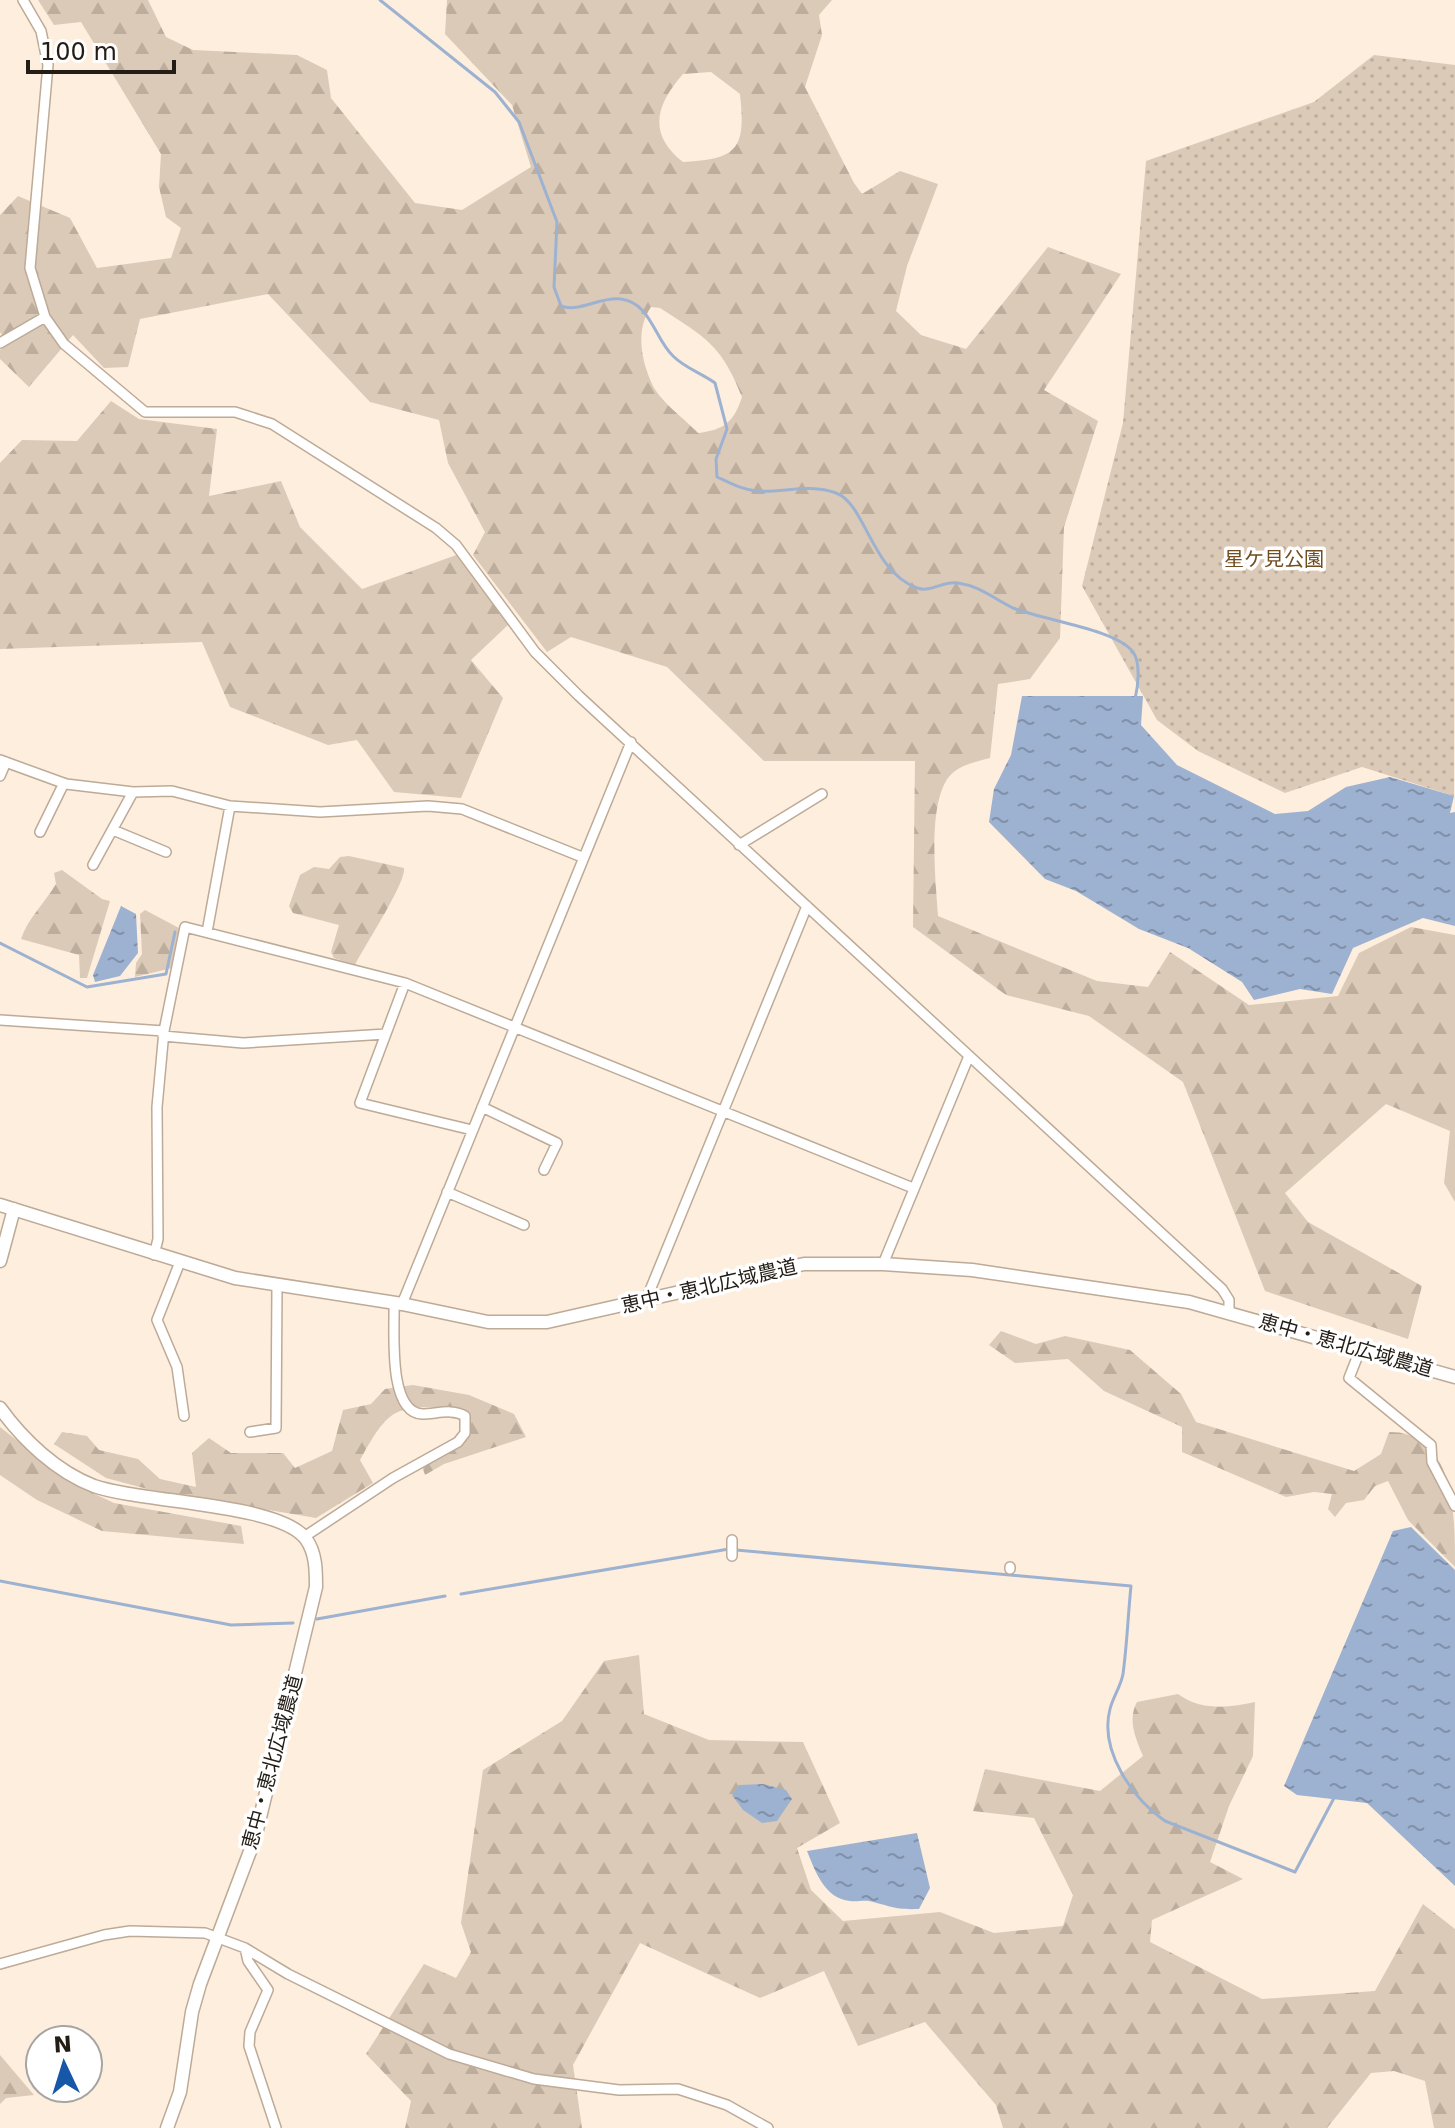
<svg xmlns="http://www.w3.org/2000/svg" width="1455" height="2128" font-family="'DejaVu Sans','Noto Sans JP',sans-serif">
<style>
.forest{fill:url(#forest-firs);fill-rule:evenodd}
.park{fill:url(#park-dots)}
.water{fill:url(#water-ripples)}
.lines{fill:none;stroke-linecap:round;stroke-linejoin:round}
.stream{stroke:#9db2d0;stroke-width:3}
.minor-casing{stroke:#bdaa97;stroke-width:12}
.tertiary-casing{stroke:#bdaa97;stroke-width:15}
.minor{stroke:#fff;stroke-width:9}
.tertiary{stroke:#fff;stroke-width:12}
.labels{text-anchor:middle;stroke-width:7;stroke-linejoin:round;paint-order:stroke}
.park-label{font-size:20px;fill:#724d20;stroke:#fff}
.street-label{font-size:20px;fill:#241d16;stroke:#fff}
</style>
<defs>
<pattern id="forest-firs" width="22" height="20" patternUnits="userSpaceOnUse" patternTransform="scale(2)"><rect width="22" height="20" fill="#dccab8"/><path d="M5 1l3.5 6h-7zM16 11l3.5 6h-7z" fill="#bdad9d"/></pattern>
<pattern id="park-dots" width="8" height="8" patternUnits="userSpaceOnUse" patternTransform="scale(2)"><rect width="8" height="8" fill="#dccab8"/><path d="M2 2h.1M6 6h.1" fill="none" stroke="#bdad9d" stroke-width="1.8" stroke-linecap="round"/></pattern>
<pattern id="water-ripples" width="26" height="14" patternUnits="userSpaceOnUse" patternTransform="scale(2)"><rect width="26" height="14" fill="#9db2d0"/><path d="M2 4q2-2 4 0t4 0M15 11q2-2 4 0t4 0" fill="none" stroke="#8090a8"/></pattern>
</defs>
<rect width="100%" height="100%" fill="#feeede"/>
<path class="forest" d="M38,0H148L166,37L193,50L297,55L327,70L331,98L415,203L462,210L531,167L512,105L445,34L447,0H832L819,15L822,35L805,87L854,183L862,194L900,171L938,184L907,266L896,311L921,335L966,349L1048,247L1121,274L1044,390L1098,421L1064,527L1060,638L1030,679L998,684L990,758C979,761 964,764 955,771C925,792 936,882 938,916L1097,981L1148,987L1170,952L1249,1005L1338,996L1359,953L1411,927L1455,935V1202L1444,1183L1450,1131L1386,1104L1285,1193L1308,1222L1422,1286L1408,1339L1265,1291L1183,1082L1089,1016L1006,995L913,927L915,761H764L667,667L571,637L547,652L473,555L485,532L448,463L439,420L370,402L268,294L140,319L128,367L104,368L73,335L29,387L0,359V350L7,344L0,332V215L18,196L70,218L97,268L171,258L181,228L166,217L159,187L161,154L81,22L54,25ZM711,72L740,94C746,149 738,159 683,162C648,134 655,106 683,74ZM651,307L660,308C706,338 721,344 742,397C734,422 724,430 698,433C685,419 662,403 653,386C641,361 635,330 651,307Z
M111,401L139,419L217,429L209,496L281,481L300,527L362,589L459,554L509,624L471,660L503,698L461,798L394,792L357,740L328,745L230,707L202,642L0,649V463L22,440L77,441Z
M349,856L404,868C406,883 365,945 355,965L334,958L331,952L339,925L293,913L289,906L300,875L314,867L329,869L340,857Z
M62,870L102,899L110,901L87,978H80L79,955L21,939C28,918 44,904 56,884L54,873Z
M145,910L179,928L172,968L135,977L136,963L142,954L140,914Z
M1001,1331L1036,1344L1065,1336L1130,1350L1181,1394L1196,1422L1354,1471L1381,1454L1389,1432C1404,1432 1411,1435 1424,1443C1455,1468 1455,1524 1455,1567L1408,1520L1388,1481L1375,1486L1364,1500L1346,1503L1335,1517L1328,1509L1332,1494L1314,1492L1286,1497L1182,1452V1427L1104,1391L1068,1359L1015,1363L989,1345Z
M413,1385L469,1395L514,1414L526,1437L444,1464L425,1475L422,1466L468,1439L470,1420L460,1409C398,1405 391,1403 360,1460L373,1483L316,1518L151,1490L106,1478L54,1444L62,1432L87,1436L99,1450L138,1459L160,1479L196,1487L192,1453L209,1438L231,1453H283L295,1468L332,1451L343,1410L371,1404L385,1389Z
M0,1427L71,1483L114,1503L241,1526L244,1544L102,1531L37,1500L0,1475Z
M639,1655L644,1714L709,1740L803,1742L840,1823L797,1848L811,1890L843,1921L940,1912L994,1933L1063,1926L1073,1895L1034,1818L973,1811L985,1769L1100,1791L1143,1756C1136,1739 1127,1720 1137,1702L1178,1694C1201,1711 1229,1708 1255,1702L1253,1756L1229,1806L1210,1862L1243,1879L1152,1920L1150,1942L1262,1999L1375,1991L1423,1904L1455,1929V2128H1434L1425,2081L1394,2071L1371,2073L1327,2128H1003L996,2105L925,2022L858,2046L824,1971L760,1998L640,1943L573,2065L582,2128H405L411,2101L366,2054L424,1964L456,1978L471,1952L461,1923L483,1770L562,1721L604,1661Z
M0,2055L34,2095L6,2098L0,2104Z"/>
<path class="park" d="M1374,55L1455,65L1454,796L1362,767L1285,793L1198,751L1157,720L1082,586L1123,423L1146,161L1314,102Z"/>
<path class="water" d="M1022,696H1143L1141,725L1177,765L1275,814L1308,811L1346,787L1390,777L1454,796L1450,813L1455,812V926L1423,918L1353,948L1332,994L1300,989L1254,1000L1242,982L1188,948L1139,929L1076,891L1045,879L989,822L994,789L1011,755Z
M121,906L136,914L138,953L120,976L95,982L93,975Z
M1411,1527L1455,1570V1886L1367,1803L1297,1795L1284,1786L1393,1531Z
M763,1784L786,1790L792,1799L777,1821L762,1823L743,1810L732,1795L739,1785Z
M917,1833L930,1888L919,1909C894,1910 891,1906 869,1901C863,1900 857,1902 850,1901C825,1899 815,1871 807,1851Z"/>
<g class="lines">
<path class="stream" d="M380,0L495,92L519,122L557,222L554,287L561,306C579,313 601,296 621,299C651,303 654,338 673,356C685,368 701,373 715,383L727,429L716,459L717,477C730,483 743,490 757,491C783,493 809,483 836,493C866,504 871,571 917,588C931,593 944,580 958,583C980,586 994,599 1013,608C1042,620 1116,629 1133,652C1141,663 1138,687 1135,699
M0,943L87,987L166,974L175,932
M736,1550L1131,1586C1128,1615 1127,1645 1123,1674C1121,1686 1113,1697 1110,1709C1099,1751 1133,1799 1165,1821L1295,1872L1334,1798
M0,1581L231,1625L293,1623
M461,1594L729,1549
M317,1619L445,1596"/>
<defs>
<path id="minor" d="M23,0L41,31L48,65L30,268L45,317L64,344L145,412H235L272,424L436,528L456,545L535,652L579,696L1222,1289L1229,1300V1311
M0,343L45,317
M0,760L66,784L133,792
M0,776L6,762
M113,830L166,852
M40,832L64,783
M739,845L822,794
M93,865L133,792L172,791L230,806
M207,932L230,806L320,812L428,806L462,809L582,857
M405,983L360,1103L472,1130
M0,1020L164,1031
M163,1036L243,1043L386,1034
M482,1107L557,1143L544,1170
M447,1192L524,1225
M154,1255L158,1239L157,1107L164,1031L185,927L405,983L913,1188
M180,1262L157,1320L177,1367L184,1416
M883,1264L969,1056
M646,1300L807,906
M402,1304L631,742
M1360,1350L1349,1378L1431,1445L1432,1462L1455,1506
M250,1432L276,1428L277,1287
M304,1537L393,1478L458,1442L465,1433V1416C452,1408 436,1414 422,1414C387,1412 395,1329 394,1303
M732,1540V1556
M1010,1569V1567
M245,1948L248,1961L268,1990L250,2032L249,2046L276,2128
M0,1964L104,1935L130,1931L205,1933L245,1948L288,1974L449,2054L534,2079L619,2090L678,2089L727,2105L768,2128"/>
<path id="tertiary" d="M0,1205L235,1278L402,1304L488,1322H547L804,1264H883L972,1270L1189,1302L1455,1377
M0,1261L14,1209
M0,1408C23,1440 57,1472 94,1486C143,1503 279,1503 306,1539C316,1553 316,1570 316,1587L255,1838L200,1984L192,2012L180,2092L167,2128"/>
</defs>
<use href="#minor" class="minor-casing"/>
<use href="#tertiary" class="tertiary-casing"/>
<use href="#minor" class="minor"/>
<use href="#tertiary" class="tertiary"/>
</g>
<g class="labels">
<g class="park-label">
<text x="1274" y="566">星ケ見公園</text>
</g>
<g class="street-label">
<text transform="translate(709 1286) rotate(-13)" y="7">恵中・恵北広域農道</text>
<text transform="translate(1346 1345) rotate(16)" y="7">恵中・恵北広域農道</text>
<text transform="translate(272 1762) rotate(-75)" y="7">恵中・恵北広域農道</text>
</g>
</g>
<g transform="translate(64 2064) rotate(356)"><circle r="38" fill="#ffffff" stroke="#a7a5a2" stroke-width="2"/>
<path d="M0-6L14 30L0 20L-14 30Z" fill="#1757a7"/>
<text y="-12" font-size="22" font-weight="bold" text-anchor="middle" fill="#241d16">N</text>
</g>
<path d="M28 60v12h146v-12" fill="none" stroke="#241d16" stroke-width="4"/>
<text x="40" y="60" font-size="24" fill="#241d16" stroke="#ffffff" stroke-width="6" paint-order="stroke">100 m</text>
</svg>
